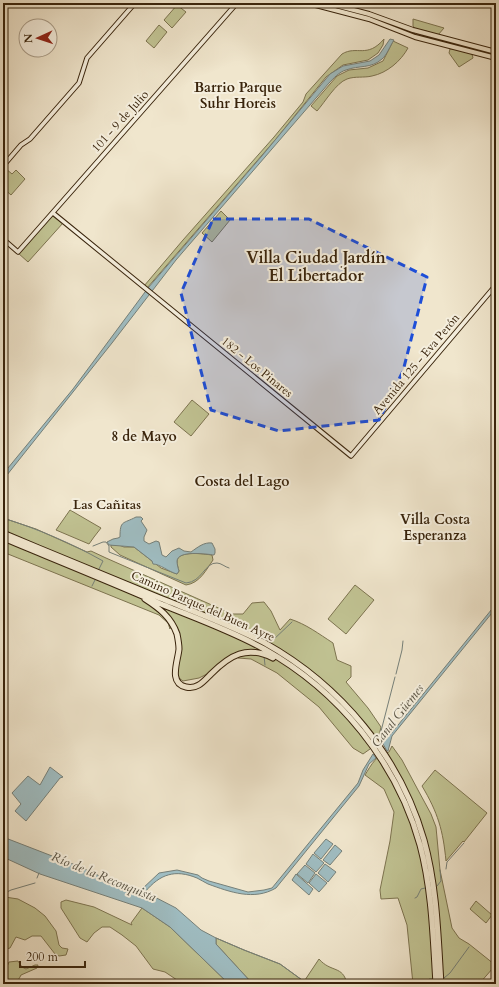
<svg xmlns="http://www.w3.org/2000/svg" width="499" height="987" font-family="Cardo,serif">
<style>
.green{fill:#c1c393;stroke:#7d7450}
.water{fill:#9fbdc2;stroke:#768079}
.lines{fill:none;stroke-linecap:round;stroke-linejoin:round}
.stream{stroke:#768079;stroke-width:1}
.secondary-casing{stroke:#39240c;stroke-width:5.5}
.primary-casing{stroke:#39240c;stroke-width:6}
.highway-casing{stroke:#39240c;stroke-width:7}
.secondary{stroke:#f5efde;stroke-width:3.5}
.primary{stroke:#f0e6cd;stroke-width:4}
.highway{stroke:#f0e6cd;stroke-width:5}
.marked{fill:#1d4ed8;fill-opacity:0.2;stroke:#1d4ed8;stroke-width:3;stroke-dasharray:8 5;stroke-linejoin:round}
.labels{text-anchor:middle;stroke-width:4;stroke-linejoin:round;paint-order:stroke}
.street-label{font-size:12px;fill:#39240c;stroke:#f5efde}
.neighbourhood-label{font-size:13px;font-weight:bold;fill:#39240c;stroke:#f5efde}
.water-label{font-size:13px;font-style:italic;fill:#585243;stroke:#f5efde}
.quarter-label{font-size:14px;font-weight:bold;fill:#39240c;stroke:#f5efde}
.district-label{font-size:16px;font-weight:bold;fill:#39240c;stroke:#f5efde}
</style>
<rect width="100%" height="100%" fill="#f0e6cd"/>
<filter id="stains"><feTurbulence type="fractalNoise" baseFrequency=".005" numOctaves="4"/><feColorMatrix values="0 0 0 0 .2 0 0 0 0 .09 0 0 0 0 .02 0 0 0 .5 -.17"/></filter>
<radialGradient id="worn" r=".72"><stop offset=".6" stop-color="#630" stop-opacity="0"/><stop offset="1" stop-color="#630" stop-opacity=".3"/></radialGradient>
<path class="green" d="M177,5L186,12L172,28L164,20Z
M413,19L444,28L438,35L426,31L415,29L413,26Z
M159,25L167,32L154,48L146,41Z
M384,39L383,45L378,53L368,60L343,65L326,77L276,139L147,288L144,286L183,240L274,137L303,102L306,94L342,54C357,45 367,59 384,39Z
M393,41L408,48C401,61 387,73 372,76C364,78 355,76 347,79C336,83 325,102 317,111L311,106L337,76L349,70L368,68L383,61Z
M450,49H454L472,54L473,58L459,67L449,53Z
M5,168L12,174L16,170L25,179L11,195L3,188V170Z
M221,211L230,220L212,242L202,233Z
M53,215L63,223L28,262L18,253Z
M192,400L209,414L191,436L174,422Z
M70,510L101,528L94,537L89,544L56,530Z
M3,518L36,529L87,552L91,551L106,558L232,614H243L252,603L264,602L271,611L280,630L290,619C306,624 319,634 333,643L337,660L351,666V677L346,682L368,708L381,727L377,744L363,754L353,748L319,707L277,673L251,659L238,658L237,654L215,670L199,678L183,681L175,675L179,646L170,622V629L168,623L159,615L3,552Z
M111,545H119L124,547H134L161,568L177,574L179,571C178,568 177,564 177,561C178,550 204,554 212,555L213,560C206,570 200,583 186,585L120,555L111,547Z
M355,585L374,600L346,634L328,619Z
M392,746L402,760L418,790L431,814L436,827L440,870L452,928L459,938L469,944L494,964L493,968L479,984H413L407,925L398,898L381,899L380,890L390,841L394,812L384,789L365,775C371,765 377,754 389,752Z
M435,770L487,813L464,842L463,841L446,861C443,830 438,813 422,786Z
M5,897L18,899L35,908L45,916L56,931L59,945L62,948L68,949L66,955L59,956L55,954L41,936H32L25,940L16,937L10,948L3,950V899Z
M66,900L94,907L132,925L131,923L142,908L170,927L229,984H183L165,972L153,969L136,946L122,935L110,927H102L94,933L87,942L80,938L61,908V902Z
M476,901L492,915L486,923L470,909Z
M216,938L244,950L280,964L302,980L303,983L319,959C331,973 343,965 347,984H255L250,981L216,944Z
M18,961L22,967L26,969L35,965H38L37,968L21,975C17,984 12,984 3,984V976L9,962Z"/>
<path class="water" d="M390,39L394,40C390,46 387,55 382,59C371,69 359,65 346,70C339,72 334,78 329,83L176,260L112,343L3,480V474L73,389L148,288L261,157L325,80L330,74L343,66L370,61L379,55Z
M136,517H141L143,519L141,521L147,530L144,537V541L149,544L156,541L159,542L162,555L166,557L172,551L179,548L184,551L191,552C198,547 204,542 212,543L215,549V553L214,555C206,554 178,550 177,561C177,564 178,568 179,571L177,574C169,572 160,564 153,564L152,561L134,547L109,545L107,542L113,539L118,538L120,537C120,520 123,524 136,517Z
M496,604V608L392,736L388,751H387L382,742L390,735Z
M373,754L376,758L369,764L359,786L276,888C254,901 230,892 208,884C204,882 201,880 197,878C175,869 160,874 145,892L176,908L201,930L216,938V944L250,981L255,984H229L170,927L142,908L40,874L3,857V837L78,866L117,884L141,890L159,873L177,870L198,875L202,878L209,881L248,892L264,890L272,888L358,783L363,770Z
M50,767L63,777L60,778L26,821L15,811L21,804L12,793L28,776L40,785Z
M326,839L333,844L321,859L314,853Z
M335,845L342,851L330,865L323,860Z
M313,854L324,863L316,872L306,864Z
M325,864L336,872L328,882L318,873Z
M305,865L315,873L308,883L297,874Z
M296,874L313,889L309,895L292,880Z
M316,874L327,883L319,892L309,883Z"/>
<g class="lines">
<path class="stream" d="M3,518C38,529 71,543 103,561L99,569
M93,546L103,542H106L109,546V552L186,583C202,582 205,562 217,563C221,563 225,567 229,568
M92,586L95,580
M271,642L292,622
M264,656L265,665
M396,674L402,650L403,641
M385,739L380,735L395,677
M446,869L447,862L464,843
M37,878L39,873
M437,886L441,881L440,870
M3,894L11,890L35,883
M415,898L417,897L421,889L425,888
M216,938L244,950L280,964L302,980
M444,978L450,973L469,947
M306,983L307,984
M429,984V979H432"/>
<defs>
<path id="secondary" d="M3,166L21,145L30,139L79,83L87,58L135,3
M53,213L351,456L496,285
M3,239L18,252L237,3"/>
<path id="primary" d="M308,3L369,19L415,37L496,58
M327,3L369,14L413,30L496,52"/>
<path id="highway" d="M3,533C55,555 107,576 160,598C195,612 231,625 265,643C340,685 400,756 424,840C437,887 438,936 441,984
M3,538C56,560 108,581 161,604C195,618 232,631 264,649C339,691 397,762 420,845C432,890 433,937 436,984
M145,599C159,608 171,617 177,634C178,639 179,644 179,649C178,661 168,683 186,687C197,690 204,681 211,674C230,655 247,645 273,658"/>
</defs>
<use href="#secondary" class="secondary-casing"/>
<use href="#primary" class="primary-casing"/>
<use href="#highway" class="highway-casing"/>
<use href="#secondary" class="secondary"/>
<use href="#primary" class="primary"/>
<use href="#highway" class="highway"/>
</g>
<path class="marked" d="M213,219H309L427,277L403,371L379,420L279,431L211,410L181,293Z"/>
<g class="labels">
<g class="street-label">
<text transform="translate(120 121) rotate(-48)" y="4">101 - 9 de Julio</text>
<text transform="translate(416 364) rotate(-50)" y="4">Avenida 125 - Eva Perón</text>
<text transform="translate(257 367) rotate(39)" y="4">182 - Los Pinares</text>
<text transform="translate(203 606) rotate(24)" y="4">Camino Parque del Buen Ayre</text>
</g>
<g class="neighbourhood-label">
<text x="107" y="509">Las Cañitas</text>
</g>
<g class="water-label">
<text transform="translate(397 715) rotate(-52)" y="5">Canal Güemes</text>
<text transform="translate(104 876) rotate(22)" y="5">Río de la Reconquista</text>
</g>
<g class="quarter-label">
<text x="238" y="92">Barrio Parque<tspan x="238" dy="16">Suhr Horeis</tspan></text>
<text x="144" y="441">8 de Mayo</text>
<text x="242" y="486">Costa del Lago</text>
<text x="435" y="524">Villa Costa<tspan x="435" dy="16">Esperanza</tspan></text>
</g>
<g class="district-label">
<text x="316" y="263">Villa Ciudad Jardín<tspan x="316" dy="18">El Libertador</tspan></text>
</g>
</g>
<rect width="499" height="987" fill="none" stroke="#f0e6cd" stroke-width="16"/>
<rect x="4" y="4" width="491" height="979" fill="none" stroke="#39240c" stroke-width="2"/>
<rect x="8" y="8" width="483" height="971" fill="none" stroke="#39240c"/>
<g transform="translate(38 38) rotate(267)"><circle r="19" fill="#f5efde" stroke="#aa9e8a"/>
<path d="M0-3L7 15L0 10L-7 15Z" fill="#8f2418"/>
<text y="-6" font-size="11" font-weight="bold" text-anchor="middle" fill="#39240c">N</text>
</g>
<path d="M20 961v6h65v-6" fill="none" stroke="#39240c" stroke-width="2"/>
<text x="26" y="961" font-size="12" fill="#39240c" stroke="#f5efde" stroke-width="3" paint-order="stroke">200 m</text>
<rect width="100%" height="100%" filter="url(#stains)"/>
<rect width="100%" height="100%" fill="url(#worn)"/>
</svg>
